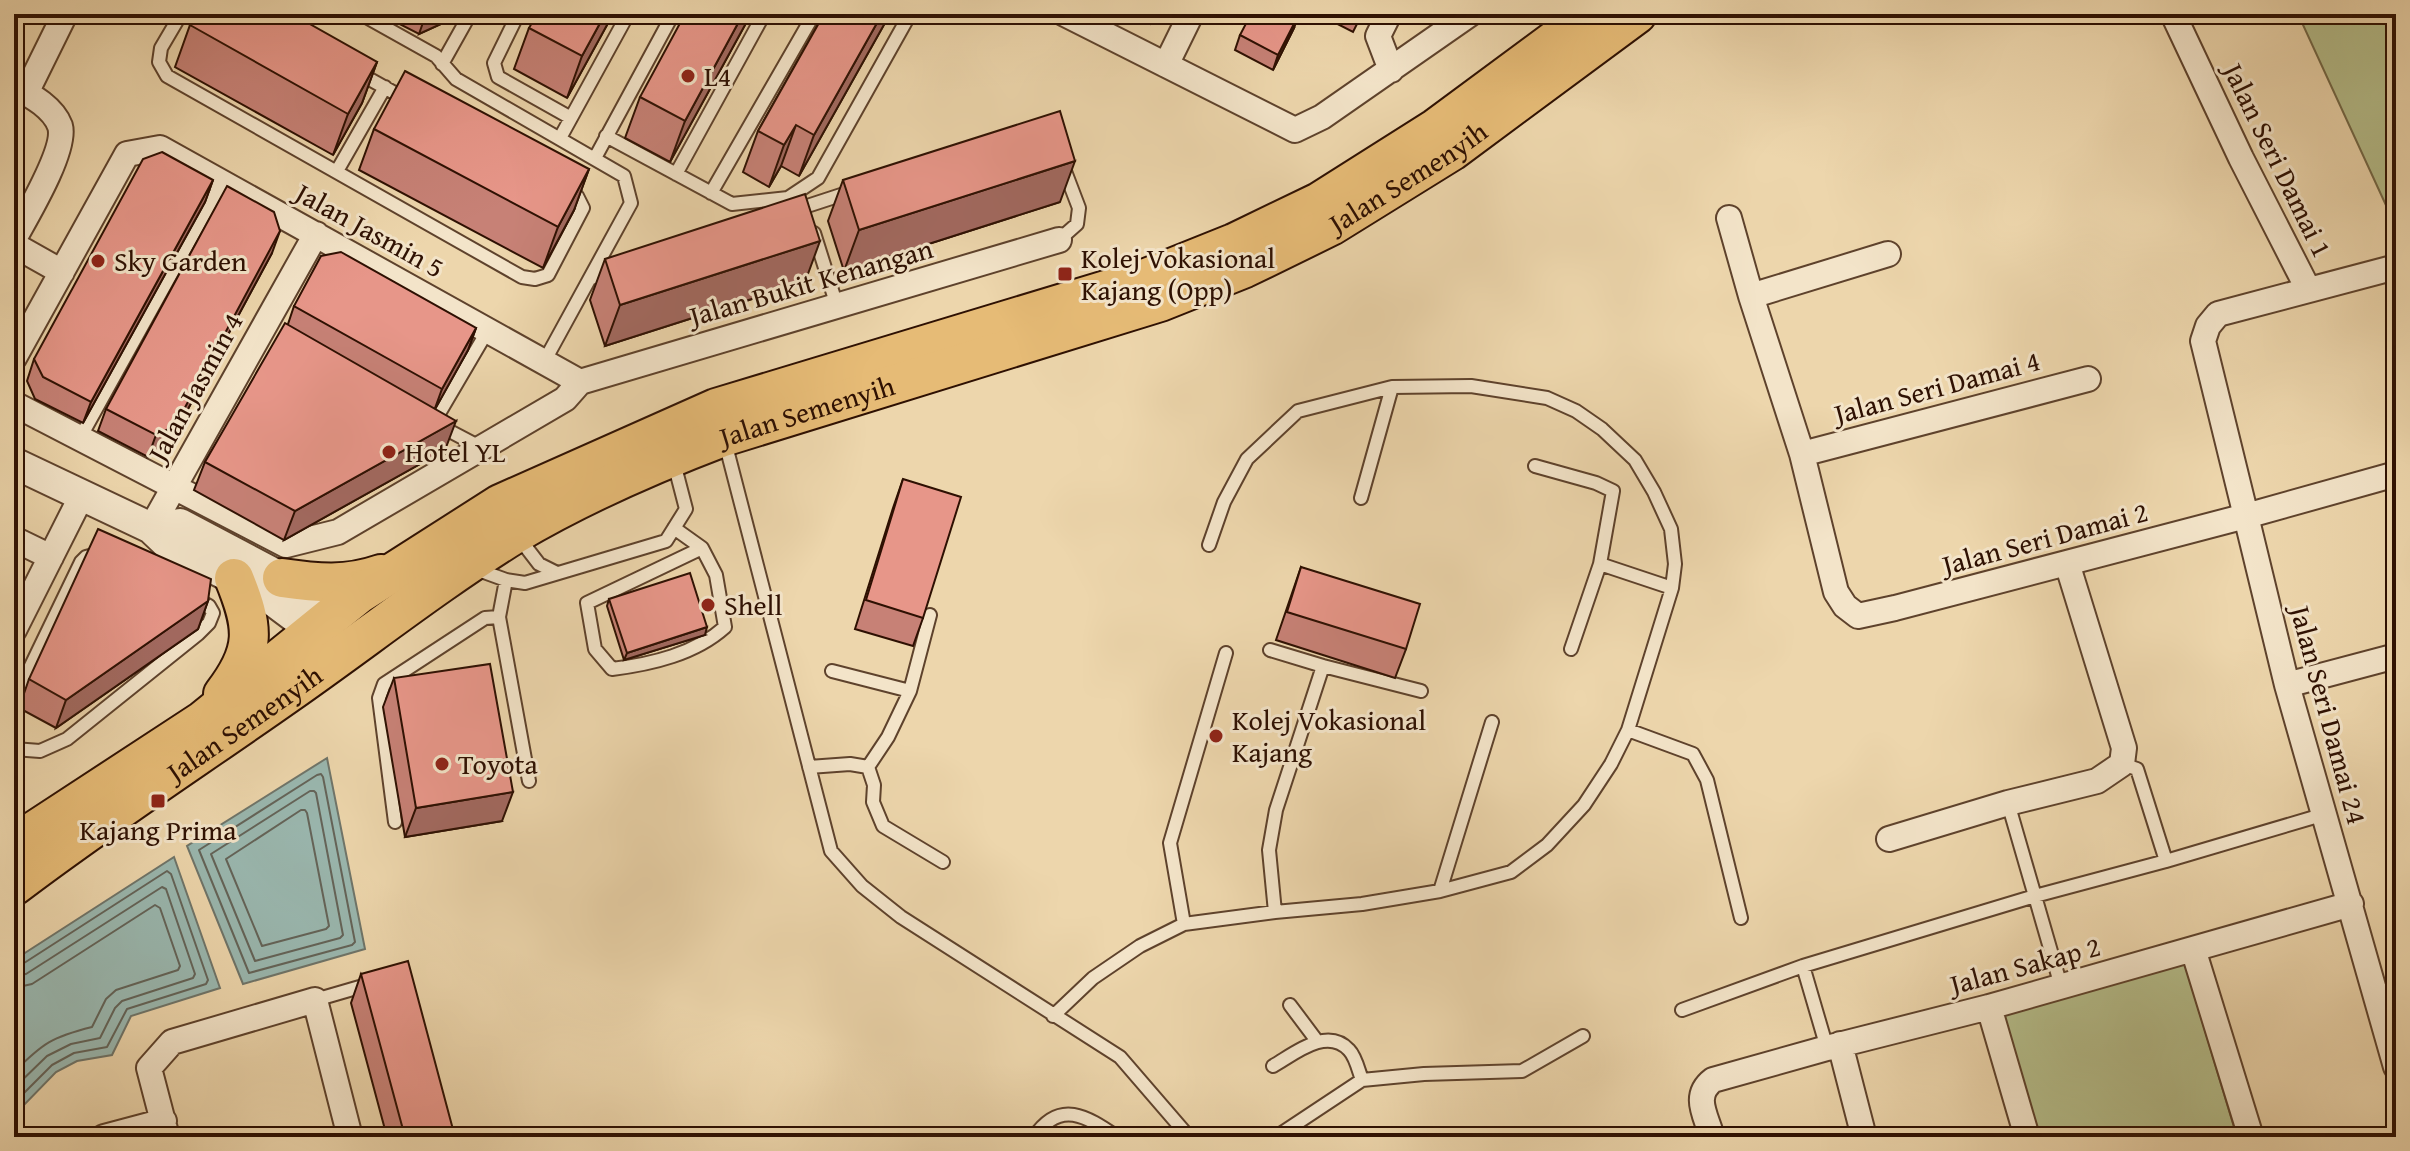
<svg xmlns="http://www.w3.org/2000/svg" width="2410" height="1151" font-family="'Gentium Book Plus',serif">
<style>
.green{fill:#b5be8b;stroke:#726746;stroke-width:2}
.water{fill:#9ab8b0;stroke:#6f756a;stroke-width:2}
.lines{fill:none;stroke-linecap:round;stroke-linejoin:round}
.shore{stroke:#646459;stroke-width:2}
.service-casing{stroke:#5e422c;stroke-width:16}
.minor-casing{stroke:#5e422c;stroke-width:28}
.tertiary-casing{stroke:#5e422c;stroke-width:34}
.primary-casing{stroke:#2e1002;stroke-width:42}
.service{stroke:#f3e4c9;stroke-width:12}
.minor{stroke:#f3e4c9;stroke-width:24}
.tertiary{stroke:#f3e4c9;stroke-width:30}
.primary{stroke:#e6bb76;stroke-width:38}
.wall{fill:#c78176;stroke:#2e1002;stroke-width:2}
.shaded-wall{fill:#a26960;stroke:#2e1002;stroke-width:2}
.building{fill:#e79689;stroke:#2e1002;stroke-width:2}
.poi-dot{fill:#8f2418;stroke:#f3e4c9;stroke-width:3}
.labels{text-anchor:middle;stroke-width:6;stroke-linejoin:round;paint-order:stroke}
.poi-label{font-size:28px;fill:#2e1002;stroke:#f3e4c9;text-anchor:start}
.street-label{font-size:28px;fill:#2e1002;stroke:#f3e4c9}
</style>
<rect width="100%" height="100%" fill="#edd6ac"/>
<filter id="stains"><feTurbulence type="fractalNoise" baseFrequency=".0025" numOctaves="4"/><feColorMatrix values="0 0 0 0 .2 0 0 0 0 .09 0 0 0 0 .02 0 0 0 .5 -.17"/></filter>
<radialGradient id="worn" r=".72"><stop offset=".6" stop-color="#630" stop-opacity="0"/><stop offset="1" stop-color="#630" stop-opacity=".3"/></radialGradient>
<path class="green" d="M2298,14H2396V227Z
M2184,961L2237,1137H2037L2001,1014Z"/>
<path class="water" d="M327,758L365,949L243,984L187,846Z
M174,857L220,988L131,1016L112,1055L77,1061L56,1072L22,1107L14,1106V960Z"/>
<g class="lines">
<path class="shore" d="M317,775L321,774L323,777L355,942L352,945L249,973L199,850Z
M310,791H314L316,793L343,935L340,938L255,961L211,854Z
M301,810H305L307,813L329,926L326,929L262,946L226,859Z
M14,966L21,965L167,871L171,874L208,980L206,984L127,1009L107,1047L74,1053L52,1065L20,1097L14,1098
M14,976L26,974L162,887L166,889L195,974L193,978L122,1001L115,1008L100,1038L71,1044L47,1056L14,1088
M14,988L32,984L155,905L160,908L180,966L178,970L116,990L106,999L92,1027C52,1037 43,1043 14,1072"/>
<defs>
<path id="service" d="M181,14L161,48L159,62L167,76L522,277L535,279L548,275L583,208L577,196L566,190
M361,14L436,56L456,79L624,176L631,203L544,362
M518,14L494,63L498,77L571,118
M442,64L470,14
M357,72L407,100
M606,136L732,204L788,198L818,178L910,14
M560,138L628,14
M595,158L673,14
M337,171L385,87
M676,174L764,14
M711,193L814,14
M795,210L850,192
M814,233L837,306
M1059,240L1077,224L1079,208L1063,166
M591,278L614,270
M434,422L488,330
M440,426L480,447
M80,438L222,182
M725,442L831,851L862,886L901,917L1120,1057L1189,1137
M1535,466L1596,483L1613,491L1600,564L1672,588
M1361,498L1392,387
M674,528L702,548L716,575L725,627C695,654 652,664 612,669L595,649L587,603L702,548
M519,538L539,564L557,573
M473,568L506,580L525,583L666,541L686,509L673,459
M506,580L499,617L529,781
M1571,649L1600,564
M1270,650L1323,666L1421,691
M832,671L910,691
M14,701L81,562L86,557L97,554
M1628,730L1693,754L1707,780L1741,918
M14,749L40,751L67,739L198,634L209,623L213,613L209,606L193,597
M2122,764L2137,769L2166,861
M809,767L850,764L868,767L874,785L873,802L883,826L943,862
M868,767L888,737L910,691L930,615
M2008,803L2061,986
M395,822L379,698L384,684L485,618L499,617
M1440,891L1492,722
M1275,912L1269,850L1276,810L1323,666
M1184,924L1170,843L1226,653
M1803,966L1827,1048
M2376,993L2396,987
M315,1000L370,984
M1290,1005L1317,1041
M1682,1010L1803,966L2035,896L2166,861L2325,814
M1053,1016L1093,978L1140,946L1184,924L1275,912L1362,904L1440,891L1511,872L1547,845L1584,805L1611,764L1628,730L1672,588L1675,564L1671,529L1654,492L1635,460L1602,429L1576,411L1547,398L1471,386L1392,387L1298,411L1247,459L1224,502L1209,545
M1273,1066C1294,1054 1327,1026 1349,1050C1356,1057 1359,1072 1362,1080
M1034,1137C1060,1099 1086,1116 1117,1137
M1276,1137L1362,1080L1424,1074L1522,1071L1583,1036"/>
<path id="minor" d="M1065,14L1295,130L1322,117L1470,14
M1389,14L1378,36L1391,70
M2173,14L2241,158L2308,289
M1166,65L1191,14
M14,86C30,95 53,107 60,126C67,149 26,217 14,239
M26,93L65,14
M1729,218L1751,296L1802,454L1836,592L1845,606L1858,616L1895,608L2246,516L2287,685L2396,1067
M14,245L62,272
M2396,267L2218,314L2208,326L2203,341L2246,516L2396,474
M1751,296L1888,254
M14,358L127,154L160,148L580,382
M580,382L1059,240
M14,404L286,545L338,532L565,399L580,382
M1802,454L2088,379
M151,528L316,234
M14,539L51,557
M14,630L82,495
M2287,685L2396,656
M1889,839L2008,803L2097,781L2122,764L2124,748L2067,563
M2193,949L2251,1137
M1989,1007L2027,1137
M1840,1044L1864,1137
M104,1137L164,1121
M167,1137L149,1068L172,1042L315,1000L350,1137
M1712,1137C1706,1115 1692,1096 1713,1080L1827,1048L1989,1007L2351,904"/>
<path id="tertiary" d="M14,463L151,528L170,546L264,594L315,632
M151,528L180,524L282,578L332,617"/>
<g id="primary">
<path d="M282,578C317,583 347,586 381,574"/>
<path d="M223,694C257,650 254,627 234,578"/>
<path d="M14,844L202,721L359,594L500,504L716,408L1149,277L1234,243L1319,202L1436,128L1590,14"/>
<path id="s1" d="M14,886C102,819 196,758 287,694C363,641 436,583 515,534C581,495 652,464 723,437L1160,302L1245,268L1331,226L1452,151L1637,14"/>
</g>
</defs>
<use href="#service" class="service-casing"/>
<use href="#minor" class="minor-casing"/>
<use href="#tertiary" class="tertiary-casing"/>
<use href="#primary" class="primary-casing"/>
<use href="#service" class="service"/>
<use href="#minor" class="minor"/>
<use href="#tertiary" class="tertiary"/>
<use href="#primary" class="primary"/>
</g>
<path class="wall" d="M380,14H447L441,24L419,34Z
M613,14L567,98L514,69L529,28Z
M751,14L670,162L625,138L640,97Z
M824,14H890L799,176L781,166L769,187L743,172L758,131Z
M1130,14H1155L1150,24Z
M1318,14H1362L1353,32Z
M190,25L377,62L362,103L333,155L175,67Z
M1294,28L1273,70L1235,50L1240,35Z
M374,129L589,169L574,210L543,268L359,170Z
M213,180L205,202L83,423L35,399L27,381L34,359Z
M843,180L1060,202L844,271L828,221Z
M272,253L167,448L148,457L98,431L106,409Z
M605,259L805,282L605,346L590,300Z
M294,306L476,328L468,350L435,409L445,450L284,540L194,490L205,462L288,324Z
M903,479L923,618L913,646L855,629L893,508Z
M1301,567L1406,649L1395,678L1276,640Z
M609,599L705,635L624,660L607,606Z
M208,601L198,629L56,728L19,708L29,679Z
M394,678L502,821L405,837L383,707Z
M361,974L455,1137H387L351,1003Z"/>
<path class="shaded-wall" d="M426,14H447L441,24L419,34Z
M605,14H613L567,98L582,56Z
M743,14H751L670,162L685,121Z
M882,14H890L799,176L814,135Z
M1299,14L1294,28L1273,70L1278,55Z
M377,62L362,103L333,155L348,114Z
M796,125L781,166L769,187L784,145Z
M1075,161L1060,202L844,271L859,230Z
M589,169L574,210L543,268L558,227Z
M213,180L205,202L83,423L91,402Z
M280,231L272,253L167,448L148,457L156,435Z
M820,241L805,282L605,346L620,305Z
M476,328L468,350L434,411L442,389Z
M456,421L445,450L284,540L295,511Z
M208,601L198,629L56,728L66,700Z
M707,627L705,635L624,660L627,653Z
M513,792L502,821L405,837L416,808Z"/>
<path class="building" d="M197,14H292L377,62L348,114L190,25Z
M537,14H605L582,56L529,28Z
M685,14H743L685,121L640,97Z
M824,14H882L814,135L796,125L784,145L758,131Z
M1251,14H1299L1278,55L1240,35Z
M405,71L589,169L558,227L374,129Z
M1060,111L1075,161L859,230L843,180Z
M162,152L213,180L91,402L43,377L34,359L143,159Z
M227,186L274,212L280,231L175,426L156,435L106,409Z
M805,194L820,241L620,305L605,259Z
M341,252L476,328L442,389L294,306L321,256Z
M285,323L456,421L295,511L205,462Z
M903,479L961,497L923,618L866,600Z
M98,529L211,579L208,601L66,700L29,679Z
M1301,567L1420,604L1406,649L1287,612Z
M690,573L707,627L627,653L609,599Z
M490,664L513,792L416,808L394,678Z
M408,961L455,1137H405L361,974Z"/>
<g class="poi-dot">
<circle cx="688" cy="76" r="8"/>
<circle cx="98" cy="261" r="8"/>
<rect x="1057" y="266" width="16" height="16" rx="4"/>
<circle cx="389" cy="452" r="8"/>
<circle cx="708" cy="605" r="8"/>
<circle cx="1216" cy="736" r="8"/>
<circle cx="442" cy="764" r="8"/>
<rect x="150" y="793" width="16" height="16" rx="4"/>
</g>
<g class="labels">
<g class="poi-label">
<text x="704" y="86">L4</text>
<text x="1081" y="268">Kolej Vokasional<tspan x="1081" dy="32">Kajang (Opp)</tspan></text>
<text x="114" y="271">Sky Garden</text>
<text x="405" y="462">Hotel YL</text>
<text x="724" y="615">Shell</text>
<text x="1232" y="730">Kolej Vokasional<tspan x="1232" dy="32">Kajang</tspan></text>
<text x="458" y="774">Toyota</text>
<text x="158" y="840" text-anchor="middle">Kajang Prima</text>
</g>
<g class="street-label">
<text transform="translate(2278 160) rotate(64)" y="10">Jalan Seri Damai 1</text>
<text dy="10" stroke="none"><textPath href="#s1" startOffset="1578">Jalan Semenyih</textPath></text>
<text transform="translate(370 230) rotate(29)" y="10">Jalan Jasmin 5</text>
<text transform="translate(811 282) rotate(-16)" y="10">Jalan Bukit Kenangan</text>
<text transform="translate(195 387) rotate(-61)" y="10">Jalan Jasmin 4</text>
<text transform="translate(1937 387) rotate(-15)" y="10">Jalan Seri Damai 4</text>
<text dy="10" stroke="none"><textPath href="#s1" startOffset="930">Jalan Semenyih</textPath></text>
<text transform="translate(2045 538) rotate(-15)" y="10">Jalan Seri Damai 2</text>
<text transform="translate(2329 715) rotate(75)" y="10">Jalan Seri Damai 24</text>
<text dy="10" stroke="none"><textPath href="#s1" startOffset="282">Jalan Semenyih</textPath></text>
<text transform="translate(2025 965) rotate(-15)" y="10">Jalan Sakap 2</text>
</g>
</g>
<rect width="2410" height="1151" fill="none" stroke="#edd6ac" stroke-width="48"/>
<rect x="16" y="16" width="2378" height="1119" fill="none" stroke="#2e1002" stroke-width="4"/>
<rect x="24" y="24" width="2362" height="1103" fill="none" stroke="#2e1002" stroke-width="2"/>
<rect width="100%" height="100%" filter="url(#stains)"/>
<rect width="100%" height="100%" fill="url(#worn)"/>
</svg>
